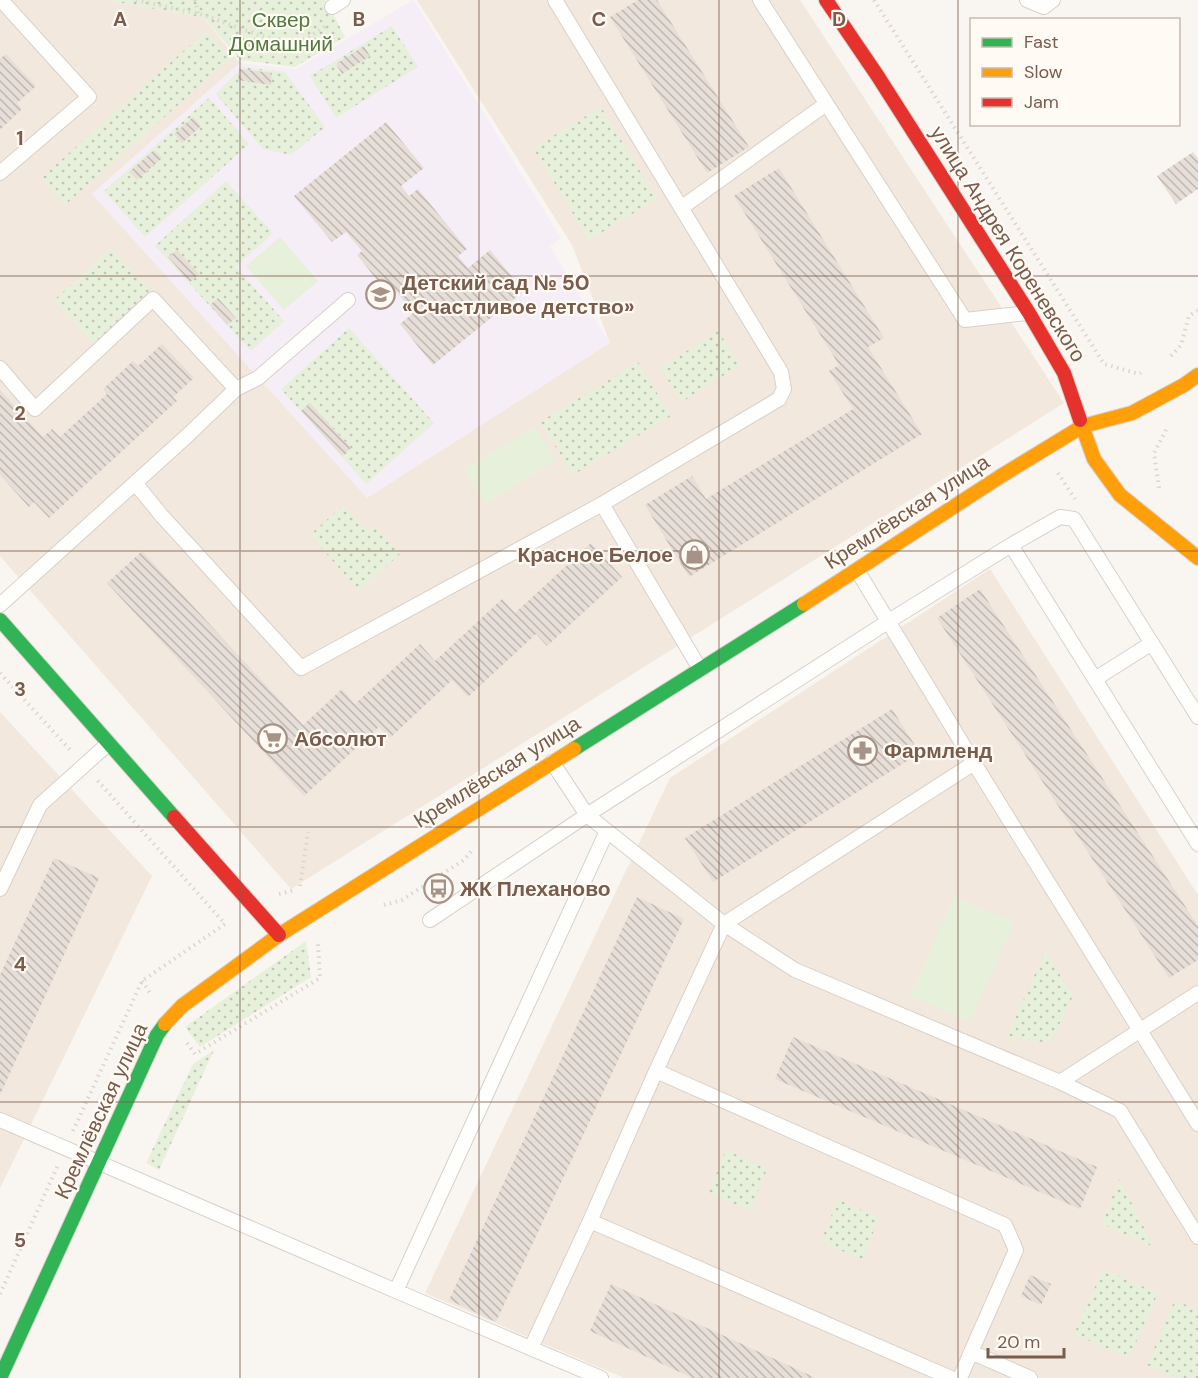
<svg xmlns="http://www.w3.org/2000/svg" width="1198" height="1378" font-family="'DM Sans',sans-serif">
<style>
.residential{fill:#f2e8de}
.education{fill:#f6eef6}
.green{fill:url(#green-dots)}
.pitch{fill:#e7f0db}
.building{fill:url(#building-back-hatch)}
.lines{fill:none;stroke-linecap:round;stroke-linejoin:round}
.lane-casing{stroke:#d7d1cb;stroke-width:16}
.fast-casing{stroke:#d9d2cb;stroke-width:16}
.slow-casing{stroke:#d9d2cb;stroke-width:16}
.jam-casing{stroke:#d9d2cb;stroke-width:16}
.path{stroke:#dcd5d0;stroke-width:4;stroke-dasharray:1.5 4.5;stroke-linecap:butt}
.lane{stroke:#fefefd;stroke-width:14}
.fast{stroke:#30b455;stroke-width:14}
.slow{stroke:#ff9f0a;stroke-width:14}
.jam{stroke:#e5322d;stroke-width:14}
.grid{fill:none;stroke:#7a5c4d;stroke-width:1.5;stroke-opacity:0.55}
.labels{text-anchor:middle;stroke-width:4.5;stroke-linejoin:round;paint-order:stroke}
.park-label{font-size:21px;fill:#537a41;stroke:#fffaf3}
.street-label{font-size:21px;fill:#7a5c4d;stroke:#fffaf3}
.poi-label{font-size:21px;font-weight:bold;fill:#7a5c4d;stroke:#fffaf3;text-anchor:start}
.grid-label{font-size:20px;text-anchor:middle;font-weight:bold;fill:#7a5c4d;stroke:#fffaf3;stroke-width:4.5;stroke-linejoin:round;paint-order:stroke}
</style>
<defs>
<pattern id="green-dots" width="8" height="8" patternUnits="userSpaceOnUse" patternTransform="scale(1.5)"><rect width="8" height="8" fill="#e7f0db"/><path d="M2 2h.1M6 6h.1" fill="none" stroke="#c0c6b4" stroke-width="1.8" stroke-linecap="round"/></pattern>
<pattern id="building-back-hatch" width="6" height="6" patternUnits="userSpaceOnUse" patternTransform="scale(1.5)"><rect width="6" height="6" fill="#e6ded7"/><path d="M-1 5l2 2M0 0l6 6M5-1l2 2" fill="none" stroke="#bfb7b1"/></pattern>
</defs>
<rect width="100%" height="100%" fill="#f9f5f0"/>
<path class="residential" d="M0,0H106L204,18L240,63L92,194L610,343L572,245L417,0H800L1064,403L291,889L0,556Z
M990,569L1198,895V1378H624L425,1293L670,778Z
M0,712L152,876L0,1188Z"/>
<path class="education" d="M413,0H414L561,238L550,247L610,343L367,498L92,194L240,63L296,69Z"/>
<path class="green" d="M106,0H326L345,37L295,67L240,60L204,18Z
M392,26L418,67L336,118L310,76Z
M206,31L231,58L65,205L41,178Z
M242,67L285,72L325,127L291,155L263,149L216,94Z
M209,98L249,144L145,237L104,191Z
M601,107L657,199L589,240L533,148Z
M226,181L273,233L236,267L284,321L251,351L155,246Z
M111,248L152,292L94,344L54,300Z
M349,328L434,423L366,484L281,389Z
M718,331L740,365L682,402L660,368Z
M638,362L671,416L573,475L540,422Z
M343,505L367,531L374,526L400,554L359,591L310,535Z
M306,941L311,977L200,1047L185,1027Z
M1045,951L1073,996L1050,1043L1007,1037Z
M214,1050L159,1170L146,1163L193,1064Z
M726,1150L767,1169L750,1211L709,1192Z
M1119,1179L1154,1247L1102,1224Z
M838,1199L879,1218L862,1260L821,1241Z
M1103,1269L1158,1293L1129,1358L1074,1334Z
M1175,1300L1193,1308L1198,1315V1378H1178L1147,1365Z"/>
<path class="pitch" d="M280,237L318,281L284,310L246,266Z
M535,426L556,460L486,504L464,469Z
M954,896L1014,922L970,1022L910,996Z"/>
<path class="building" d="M638,0H657L749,147L707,173L610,17Z
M364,46L370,56L342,74L336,64Z
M6,54L36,86L17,103L22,109L0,130V59Z
M239,69L272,73L271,85L238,80Z
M193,117L201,126L182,143L174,134Z
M386,122L424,168L401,186L409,196L418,189L467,249L458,256L468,268L490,250L524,291L433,365L400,324L413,313L396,291L390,296L357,255L362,251L346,232L332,242L294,196Z
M154,150L162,158L137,180L129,172Z
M1193,152L1198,159V189L1176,204L1157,176Z
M779,168L884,338L868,347L922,434L689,577L645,505L692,476L706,499L853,409L829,371L839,365L734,196Z
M177,250L199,274L190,282L168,257Z
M218,298L236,318L227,325L210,305Z
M162,344L194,378L173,397L177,401L49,518L34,502L29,507L0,475V390L43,437L52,429L60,437L107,394L103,389L133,361L138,366Z
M310,403L351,448L342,456L301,411Z
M591,543L622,577L547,646L536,634L468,697L452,680L390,738L379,727L304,796L107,583L142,551L303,725L342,689L355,704L420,644L435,661L502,599L515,613Z
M980,589L1198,926V960L1169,978L937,618Z
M892,709L920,753L713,882L685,838Z
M54,858L99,878L0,1095V975Z
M637,897L684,919L496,1322L449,1300Z
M793,1037L1097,1167L1080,1209L775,1079Z
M1030,1275L1051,1284L1041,1305L1021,1296Z
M611,1284L816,1378H693L590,1331Z"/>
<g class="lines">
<defs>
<path id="lane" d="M555,0L781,372L784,389L779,399L602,504L700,669
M760,0L965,320L1027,313
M1027,0L1044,7L1053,0
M332,7L343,0
M0,173L89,97L1,0
M681,208L826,104
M0,368L35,409L153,299L236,389L188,435L135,483
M236,389L258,378L348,300
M1011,545L1198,844
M857,570L974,763L1198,1124
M0,605L135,483L162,516L301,668L602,504
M1095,679L1152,643
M552,762L587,815L724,924L795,970L1060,1082L1198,993
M0,889L40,805L109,743
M430,920L587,815L889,621L1011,545L1060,517L1074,519L1198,717
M656,1071L1005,1225L1016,1250L971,1352
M1060,1082L1120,1111L1198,1237
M0,1120L396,1291
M590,1221L951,1378
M531,1348L590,1221L656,1071L724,924L974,763
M601,1378L396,1291L607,831
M960,1378L971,1352L1030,1378"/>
<path id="fast" d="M0,620L174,817
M574,749L804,604
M0,1378L157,1035L165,1024"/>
<path id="slow" d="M1080,420L1094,459L1120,495L1198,558
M804,604L1001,476L1083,426L1132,413L1184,385L1198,375
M165,1024L182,1006L279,935L574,749"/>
<path id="jam" d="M826,0L877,75L1029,313L1064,373L1080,420
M174,817L279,935"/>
</defs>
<use href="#lane" class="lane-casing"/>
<use href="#fast" class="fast-casing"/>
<use href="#slow" class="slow-casing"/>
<use href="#jam" class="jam-casing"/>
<path class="path" d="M136,0L204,15L258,35L292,43L303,41L327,25
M195,0L198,13
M874,0L1104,364L1139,374L1141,373
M1171,356L1181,345L1189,316L1198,310
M1058,473L1075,499
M1159,488L1154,453L1167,428
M0,673L72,752
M300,886L308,832
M279,894L295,890
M384,905L402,900L464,860L473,849
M142,981L152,996
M187,1043L195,1054L320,978L318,944
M73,1131L142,981L225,924L97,780
M0,1294L58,1165"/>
<use href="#lane" class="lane"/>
<use href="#fast" class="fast"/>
<use href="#slow" class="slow"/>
<use href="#jam" class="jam"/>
</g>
<path class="grid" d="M240,0V1378M479,0V1378M719,0V1378M958,0V1378M0,276H1198M0,551H1198M0,827H1198M0,1102H1198"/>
<defs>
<symbol id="school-ring" viewBox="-11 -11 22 22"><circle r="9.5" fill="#fffaf3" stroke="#a69286" stroke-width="1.5"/><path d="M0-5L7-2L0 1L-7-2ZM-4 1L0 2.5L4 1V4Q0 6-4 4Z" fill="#a69286"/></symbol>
<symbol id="shop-ring" viewBox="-11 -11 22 22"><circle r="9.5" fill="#fffaf3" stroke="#a69286" stroke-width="1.5"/><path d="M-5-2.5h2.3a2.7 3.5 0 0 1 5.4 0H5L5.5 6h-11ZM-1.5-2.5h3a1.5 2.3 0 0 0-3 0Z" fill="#a69286"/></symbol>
<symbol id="supermarket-ring" viewBox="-11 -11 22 22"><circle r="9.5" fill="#fffaf3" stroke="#a69286" stroke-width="1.5"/><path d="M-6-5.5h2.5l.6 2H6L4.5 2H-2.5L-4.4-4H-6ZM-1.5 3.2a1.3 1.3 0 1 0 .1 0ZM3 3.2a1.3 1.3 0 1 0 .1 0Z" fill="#a69286"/></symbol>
<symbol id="pharmacy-ring" viewBox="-11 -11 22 22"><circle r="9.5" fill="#fffaf3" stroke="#a69286" stroke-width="1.5"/><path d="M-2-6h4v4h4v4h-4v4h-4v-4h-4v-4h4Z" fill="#a69286"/></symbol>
<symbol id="bus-ring" viewBox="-11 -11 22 22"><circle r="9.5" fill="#fffaf3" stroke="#a69286" stroke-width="1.5"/><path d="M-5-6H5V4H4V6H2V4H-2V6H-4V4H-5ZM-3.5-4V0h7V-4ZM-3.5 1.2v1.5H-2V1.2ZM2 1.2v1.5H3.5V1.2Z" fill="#a69286"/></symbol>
</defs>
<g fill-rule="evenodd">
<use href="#school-ring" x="364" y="278" width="33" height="33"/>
<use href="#shop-ring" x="678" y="538" width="33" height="33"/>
<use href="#supermarket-ring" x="256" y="722" width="33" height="33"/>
<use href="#pharmacy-ring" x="846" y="734" width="33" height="33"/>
<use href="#bus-ring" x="422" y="872" width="33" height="33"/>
</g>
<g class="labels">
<g class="park-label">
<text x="281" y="27">Сквер<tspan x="281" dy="24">Домашний</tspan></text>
</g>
<g class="street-label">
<text transform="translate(1008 244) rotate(58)" y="7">улица Андрея Кореневского</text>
<text transform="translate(907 512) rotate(-33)" y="7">Кремлёвская улица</text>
<text transform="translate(497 772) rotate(-32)" y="7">Кремлёвская улица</text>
<text transform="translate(101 1111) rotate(-65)" y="7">Кремлёвская улица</text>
</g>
<g class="poi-label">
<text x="402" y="290">Детский сад № 50<tspan x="402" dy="24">«Счастливое детство»</tspan></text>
<text x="673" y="562" text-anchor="end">Красное Белое</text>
<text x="294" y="746">Абсолют</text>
<text x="884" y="758">Фармленд</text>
<text x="460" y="896">ЖК Плеханово</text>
</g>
</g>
<g class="grid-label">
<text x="120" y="26">A</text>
<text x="359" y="26">B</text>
<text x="599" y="26">C</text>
<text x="839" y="26">D</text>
<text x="20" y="145">1</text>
<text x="20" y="420">2</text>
<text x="20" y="696">3</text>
<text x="20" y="971">4</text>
<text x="20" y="1247">5</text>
</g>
<rect x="970" y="18" width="210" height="108" fill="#fffaf3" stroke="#cabbb1" stroke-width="1.5"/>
<rect x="982" y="38" width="30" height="9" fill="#30b455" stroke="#cabbb1" stroke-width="1.5"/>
<text x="1024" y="48" font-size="18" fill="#7a5c4d">Fast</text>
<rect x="982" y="68" width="30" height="9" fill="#ff9f0a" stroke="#cabbb1" stroke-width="1.5"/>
<text x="1024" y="78" font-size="18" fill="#7a5c4d">Slow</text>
<rect x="982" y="98" width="30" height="9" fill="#e5322d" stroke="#cabbb1" stroke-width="1.5"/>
<text x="1024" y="108" font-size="18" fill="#7a5c4d">Jam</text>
<path d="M988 1348v9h76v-9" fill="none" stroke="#7a5c4d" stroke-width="3"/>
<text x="997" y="1348" font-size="18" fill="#7a5c4d" stroke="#fffaf3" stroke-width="4.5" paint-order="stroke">20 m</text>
</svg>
